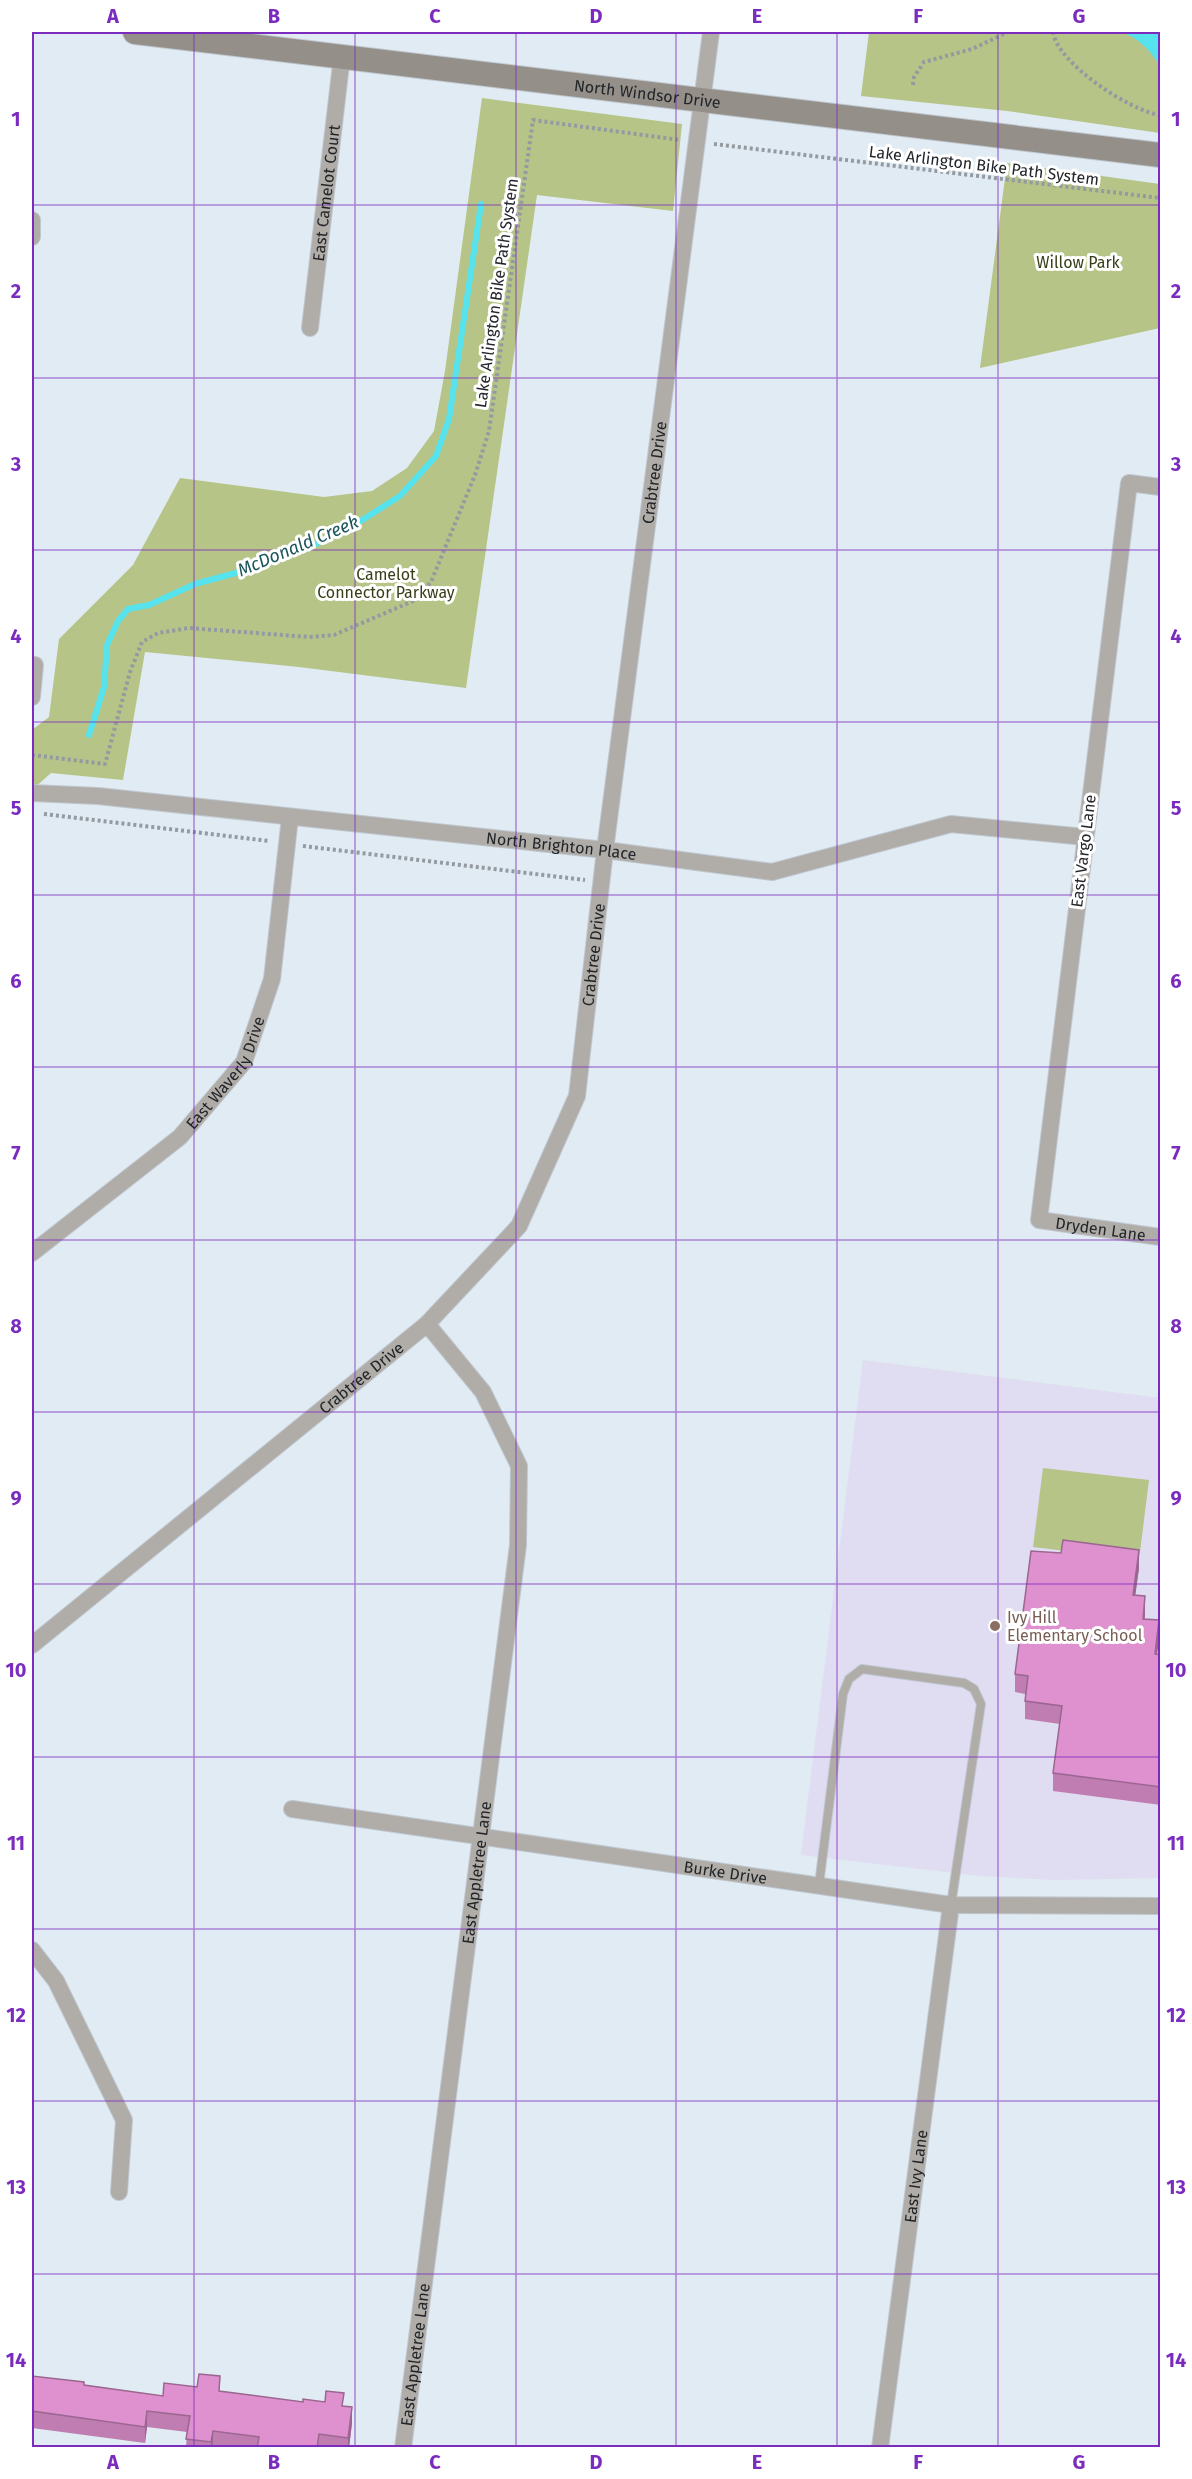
<svg xmlns="http://www.w3.org/2000/svg" width="1192" height="2479" font-family="'Fira Sans',sans-serif">
<style>
.education{fill:#e0dcf2}
.green{fill:#b6c487}
.water{fill:#56e3ee}
.lines{fill:none;stroke-linecap:round;stroke-linejoin:round}
.stream{stroke:#56e3ee;stroke-width:6}
.lane-casing{stroke:#bfc7cf;stroke-width:10}
.street-casing{stroke:#bfc7cf;stroke-width:18}
.secondary-casing{stroke:#bfc7cf;stroke-width:26}
.path{stroke:#939aa0;stroke-width:4;stroke-dasharray:3 3;stroke-linecap:butt}
.lane{stroke:#b0aca8;stroke-width:8}
.street{stroke:#b0aca8;stroke-width:16}
.secondary{stroke:#948f88;stroke-width:24}
.wall{fill:#bf7db1}
.shaded-wall{fill:#9b6690}
.building{fill:#de91ce;stroke:#9b6690;stroke-width:1.5}
.grid{fill:none;stroke:#7b2cbf;stroke-width:1.5;stroke-opacity:0.55}
.education-dot{fill:#8d6e63;stroke:#fff;stroke-width:2}
.labels{text-anchor:middle;stroke-width:6;stroke-linejoin:round;paint-order:stroke}
.street-label{font-size:16px;fill:#222529;stroke:#fff}
.park-label{font-size:16px;fill:#373f18;stroke:#fff}
.education-label{font-size:16px;fill:#785e54;stroke:#fff;text-anchor:start}
.water-label{font-size:18px;font-style:italic;fill:#1b565b;stroke:#fff}
.neatline{fill:none;stroke:#7b2cbf;stroke-width:2}
.grid-label{font-size:20px;text-anchor:middle;font-weight:bold;fill:#7b2cbf}
</style>
<rect width="100%" height="100%" fill="#e1ebf3"/>
<path class="education" d="M863,1360L1160,1398V1878L1053,1880L980,1876L801,1855Z"/>
<path class="green" d="M869,32H1160V133L1007,111L861,96Z
M482,98L682,124L673,211L537,195L466,688L299,667L145,652L123,780L51,773L32,790V730L49,717L59,639L133,565L180,478L324,497L372,491L407,468L434,431L445,371Z
M1007,163L1160,184V328L980,368Z
M1043,1468L1149,1480L1139,1560L1033,1547Z"/>
<path class="water" d="M1119,32H1160V65C1149,50 1138,36 1119,32Z"/>
<g class="lines">
<path class="stream" d="M89,735L104,687L107,645L118,621L128,609L149,605L195,584L254,568L303,550L351,527L400,496L436,456L449,419L481,204"/>
<defs>
<path id="lane" d="M819,1885L843,1694L849,1679L862,1669L964,1683L974,1689L981,1704L951,1905"/>
<g id="street">
<path d="M32,220V237"/>
<path id="s1" d="M310,328L342,56"/>
<path id="s2" d="M1160,487L1129,483L1039,1220L1160,1237"/>
<path d="M32,697L35,665"/>
<path id="s3" d="M32,793L98,796L605,850L772,872L951,824L1085,837"/>
<path id="s4" d="M32,1253L180,1137L244,1062L272,979L290,817"/>
<path id="s5" d="M32,1645L427,1324L519,1226L577,1096L605,850L711,32"/>
<path id="s6" d="M292,1809L951,1905L1160,1906"/>
<path d="M32,1950L56,1981L124,2120L119,2192"/>
<path id="s7" d="M403,2448L518,1545L519,1466L483,1392L427,1324"/>
<path id="s8" d="M880,2448L951,1905"/>
</g>
<g id="secondary">
<path id="s9" d="M135,32L1160,155"/>
</g>
</defs>
<use href="#lane" class="lane-casing"/>
<use href="#street" class="street-casing"/>
<use href="#secondary" class="secondary-casing"/>
<path class="path" d="M1053,32C1057,63 1130,111 1160,115
M913,85L914,77L924,62L972,49L1008,32
M714,144L1160,198
M32,755L105,764L130,672L142,642L158,633L189,628L309,637L334,635L413,601L431,582L475,475L489,431L533,120L680,140
M44,814L269,841
M303,846L585,880"/>
<use href="#lane" class="lane"/>
<use href="#street" class="street"/>
<use href="#secondary" class="secondary"/>
</g>
<path class="wall" d="M1061,1553L1139,1568L1135,1595L1145,1614V1619L1159,1638L1157,1654L1161,1655V1805L1053,1791V1773L1060,1724L1025,1719V1694L1015,1692V1674Z
M32,2376L84,2385L163,2396L220,2391L303,2402L344,2406L352,2423L349,2448H186L187,2432L147,2427L145,2443L32,2428Z"/>
<path class="shaded-wall" d="M1139,1550V1568L1133,1613V1595Z
M1145,1596V1614L1143,1637V1619Z
M1159,1620V1638L1155,1672V1654Z
M352,2407V2423L349,2448H348V2438Z
M147,2411V2427L145,2443V2427Z
M213,2431V2447L211,2448V2442Z"/>
<path class="building" d="M1063,1540L1139,1550L1133,1595L1145,1596L1143,1619L1159,1620L1155,1654L1161,1655V1787L1053,1773L1062,1706L1025,1701L1028,1676L1015,1674L1031,1551L1061,1553Z
M199,2374L220,2376L219,2391L303,2402V2399L325,2402L326,2391L344,2393L342,2406L352,2407L348,2438L319,2434L317,2448H257L259,2437L213,2431L211,2442L186,2439L190,2416L147,2411L145,2427L32,2411V2376L84,2382V2385L163,2396L164,2383L197,2387Z"/>
<path class="grid" d="M194,32V2448M355,32V2448M516,32V2448M676,32V2448M837,32V2448M998,32V2448M32,205H1160M32,378H1160M32,550H1160M32,722H1160M32,895H1160M32,1067H1160M32,1240H1160M32,1412H1160M32,1584H1160M32,1757H1160M32,1929H1160M32,2101H1160M32,2274H1160"/>
<circle class="education-dot" cx="995" cy="1626" r="6"/>
<g class="labels">
<g class="street-label">
<text dy="6" stroke="none"><textPath href="#s9" startOffset="516">North Windsor Drive</textPath></text>
<text transform="translate(984 165) rotate(7)" y="6">Lake Arlington Bike Path System</text>
<text dy="6" stroke="none"><textPath href="#s1" startOffset="136">East Camelot Court</textPath></text>
<text transform="translate(496 293) rotate(-82)" y="6">Lake Arlington Bike Path System</text>
<text dy="6" stroke="none"><textPath href="#s5" startOffset="1414">Crabtree Drive</textPath></text>
<text dy="6" stroke="none"><textPath href="#s3" startOffset="532">North Brighton Place</textPath></text>
<text transform="translate(1083 851) rotate(-83)" y="6">East Vargo Lane</text>
<text dy="6" stroke="none"><textPath href="#s5" startOffset="928">Crabtree Drive</textPath></text>
<text dy="6" stroke="none"><textPath href="#s4" startOffset="268">East Waverly Drive</textPath></text>
<text dy="6" stroke="none"><textPath href="#s2" startOffset="836">Dryden Lane</textPath></text>
<text dy="6" stroke="none"><textPath href="#s5" startOffset="424">Crabtree Drive</textPath></text>
<text dy="6" stroke="none"><textPath href="#s6" startOffset="438">Burke Drive</textPath></text>
<text dy="6" stroke="none"><textPath href="#s7" startOffset="580">East Appletree Lane</textPath></text>
<text dy="6" stroke="none"><textPath href="#s8" startOffset="274">East Ivy Lane</textPath></text>
<text dy="6" stroke="none"><textPath href="#s7" startOffset="94">East Appletree Lane</textPath></text>
</g>
<g class="park-label">
<text x="1078" y="268">Willow Park</text>
<text x="386" y="580">Camelot<tspan x="386" dy="18">Connector Parkway</tspan></text>
</g>
<g class="education-label">
<text x="1007" y="1623">Ivy Hill<tspan x="1007" dy="18">Elementary School</tspan></text>
</g>
<g class="water-label">
<text transform="translate(298 546) rotate(-23)" y="6">McDonald Creek</text>
</g>
</g>
<rect width="1192" height="2479" fill="none" stroke="#ffffff" stroke-width="66"/>
<rect x="33" y="33" width="1126" height="2413" class="neatline"/>
<g class="grid-label">
<text x="113" y="23">A</text>
<text x="274" y="23">B</text>
<text x="435" y="23">C</text>
<text x="596" y="23">D</text>
<text x="757" y="23">E</text>
<text x="918" y="23">F</text>
<text x="1079" y="23">G</text>
<text x="16" y="126">1</text>
<text x="1176" y="126">1</text>
<text x="16" y="298">2</text>
<text x="1176" y="298">2</text>
<text x="16" y="471">3</text>
<text x="1176" y="471">3</text>
<text x="16" y="643">4</text>
<text x="1176" y="643">4</text>
<text x="16" y="815">5</text>
<text x="1176" y="815">5</text>
<text x="16" y="988">6</text>
<text x="1176" y="988">6</text>
<text x="16" y="1160">7</text>
<text x="1176" y="1160">7</text>
<text x="16" y="1333">8</text>
<text x="1176" y="1333">8</text>
<text x="16" y="1505">9</text>
<text x="1176" y="1505">9</text>
<text x="16" y="1677">10</text>
<text x="1176" y="1677">10</text>
<text x="16" y="1850">11</text>
<text x="1176" y="1850">11</text>
<text x="16" y="2022">12</text>
<text x="1176" y="2022">12</text>
<text x="16" y="2194">13</text>
<text x="1176" y="2194">13</text>
<text x="16" y="2367">14</text>
<text x="1176" y="2367">14</text>
<text x="113" y="2469">A</text>
<text x="274" y="2469">B</text>
<text x="435" y="2469">C</text>
<text x="596" y="2469">D</text>
<text x="757" y="2469">E</text>
<text x="918" y="2469">F</text>
<text x="1079" y="2469">G</text>
</g>
</svg>
